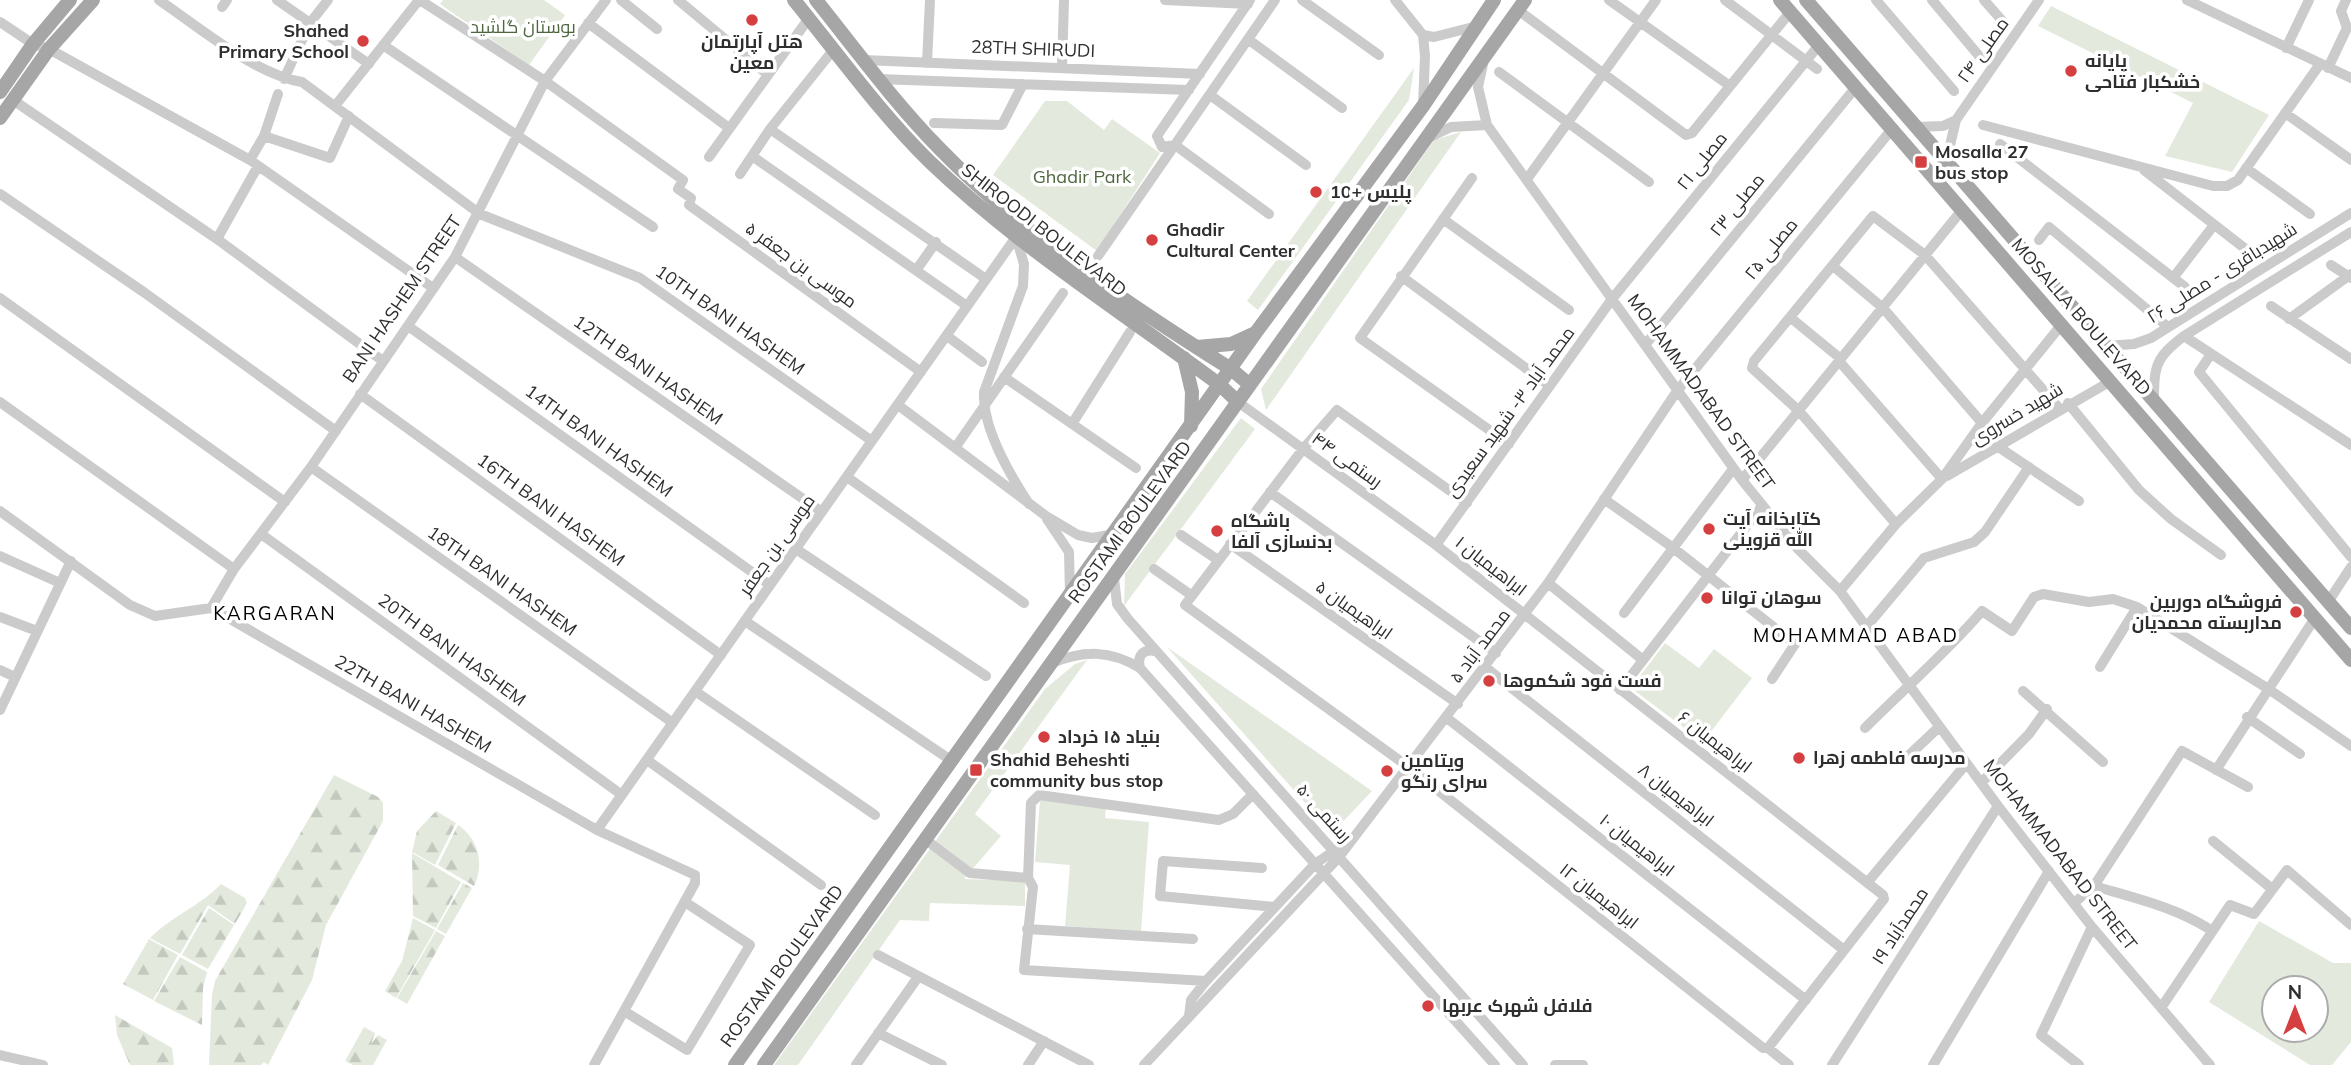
<svg xmlns="http://www.w3.org/2000/svg" width="2351" height="1065" font-family="Mulish,Cairo,sans-serif">
<style>
.green{fill:#e3eadd;fill-rule:evenodd}
.forest{fill:url(#forest-firs)}
.lines{fill:none;stroke-linecap:round;stroke-linejoin:round}
.minor{stroke:#cbcbcb;stroke-width:10}
.major{stroke:#a6a6a6;stroke-width:14}
.poi-dot{fill:#d63f40;stroke:#fff;stroke-width:2.5}
.labels{text-anchor:middle;stroke-width:7;stroke-linejoin:round;paint-order:stroke}
.park-label{font-size:18px;fill:#4f663f;stroke:#fff}
.poi-label{font-size:18px;font-weight:bold;fill:#2e2e2e;stroke:#fff;text-anchor:start}
.street-label{font-size:18px;fill:#2e2e2e;stroke:#fff}
.neighbourhood-label{font-size:19px;letter-spacing:2px;fill:#000;stroke:#fff}
</style>
<defs>
<pattern id="forest-firs" width="22" height="20" patternUnits="userSpaceOnUse" patternTransform="scale(1.75)"><rect width="22" height="20" fill="#e3eadd"/><path d="M5 1l3.5 6h-7zM16 11l3.5 6h-7z" fill="#c3c9be"/></pattern>
</defs>
<rect width="100%" height="100%" fill="#fff"/>
<path class="green" d="M443,0H544L565,15L529,65L444,7L440,4Z
M2051,6L2269,115L2232,172L2165,156L2193,103L2038,26Z
M1414,68L1409,100L1258,310L1247,301Z
M1045,101H1067L1104,130L1112,119L1160,153L1097,251L993,175Z
M1461,132L1266,410L1261,389L1434,140Z
M1241,418L1255,429L1124,606L1125,574Z
M1665,643L1699,668L1714,649L1752,678L1703,742L1631,688Z
M1167,647L1372,791L1335,830L1323,823Z
M1087,660L975,814L1001,836L964,879L1025,881V906L930,903L929,921L900,920L798,1065H774L1045,689L1075,664Z
M1040,800L1106,805L1105,818L1149,822L1141,932L1065,926L1070,865L1035,862Z
M2259,921L2333,963H2351V1042L2332,1065H2310L2209,1002ZM2274,988H2316V1030H2274Z"/>
<path class="forest" d="M334,775L378,797L383,803V821L326,925L312,980L268,1065L264,1062L261,1065H209L212,995L215,981Z
M436,811L456,823L435,865L412,852L417,831Z
M458,825C478,838 485,864 474,886L438,865Z
M412,853L461,882L436,928L413,916Z
M463,883L472,888L446,934L437,929Z
M221,884L245,898L247,903L235,924L208,905L180,954L150,938C172,916 200,906 221,884Z
M209,908L234,925L208,969L182,955Z
M413,918L435,930L396,998L385,991L402,961Z
M436,931L445,936L407,1004L397,998Z
M149,939L178,955L153,1000L123,984Z
M180,957L207,972L203,988L202,1025L154,1001Z
M115,1015L172,1048L174,1065H130L117,1035Z
M364,1027L375,1033L371,1044L378,1035L387,1040L373,1065H353L345,1061Z"/>
<g class="lines">
<path class="minor" d="M159,0C199,27 254,74 302,82L480,214L640,278L872,441
M277,0L369,64
M420,0L545,81L683,180L678,189L691,198L689,205L921,372
M621,0L657,29
M678,0L767,74
M1165,0L1248,4
M1302,0L1379,55
M1395,0L1423,35
M1609,0L1730,86
M1725,0L1817,69
M1876,0L1954,91
M1932,0L1980,57
M1984,0L2005,24
M2187,0L2351,78
M222,7L227,0
M1518,10L1686,135L1692,133L1791,11
M0,22L33,44L49,49L250,160L433,288
M588,23L729,128
M1249,40L1342,108
M383,45L653,227
M2286,48L2309,0
M864,60L1200,74
M1484,60L1478,87L1487,125L1742,480L1798,549L1840,591L1998,806L2092,927L2210,1065
M927,63L930,0
M1062,67L1064,0
M2328,68L2347,28L2341,11L2346,0
M1499,72L1649,182
M284,79L310,23L328,0
M878,79L1189,90
M1210,95L1306,165
M13,100L217,239L383,361
M335,106L419,0
M1423,106L1425,56L1423,35L1434,37L1477,26
M2285,113L2351,160
M934,123L1002,125L1023,84
M1983,125L2213,186H2227L2238,180L2320,64
M1916,127L1943,126L1956,120
M770,129L986,279
M264,136L330,158L349,116
M1426,139L1451,127L1487,125
M2000,144L2185,287
M1175,145L1162,147L1157,136L1250,0
M1175,145L1269,214
M752,156L967,306
M709,157L809,18
M250,160L264,136L278,94
M1946,162L1956,120L2039,0
M2246,168L2310,214
M2144,170L2252,254
M740,174L770,129L834,49
M1472,178L1360,338L1509,444
M1527,179L1656,0
M0,194L145,293L336,431
M1443,219L1569,310
M1016,237L1024,264L1023,286L984,392C982,427 1010,475 1029,504
M217,239L258,166
M2039,240L2049,227L2168,327
M1098,256L1275,0
M455,257L822,512
M2331,265L2351,278
M1833,266L1883,308L1982,423
M917,269L936,242
M1401,276L1550,386
M2173,278L2214,225
M0,298L285,502
M2271,306L2351,359
M1791,318L1841,359
M2289,319L2351,274
M408,326L770,585
M947,336L982,362
M2184,336L2351,445
M1645,345L1856,87
M2106,346L2134,344L2151,338L2351,213
M2211,354L2199,372L2351,557
M1839,361L1942,479
M1004,377L1136,468
M360,394L721,655
M0,402L234,569
M1238,402L1436,545L1883,895L1884,899L1768,1048
M2154,402C2154,366 2155,358 2184,336L2351,232
M2068,403L2139,490L2171,519L2221,555
M898,405L1046,516L1078,535L1092,538L1115,534
M1072,424L1130,332
M1997,446L2079,501
M955,448L1063,293
M311,467L673,723
M1947,476L2111,381
M847,477L1024,603
M1742,480L1962,210
M1270,492L1496,653
M1604,499L1672,547L1795,644L1772,679
M1467,503L1337,410L1303,449L1185,605L1410,768L1763,1048H1768L1789,1065
M0,511L130,605L155,616L211,608
M1047,519L1069,552L1070,594
M1896,524L1799,411L1752,368L1754,361L1873,216L1925,255L2059,408
M261,534L622,795
M1181,535L1218,560
M1230,544L1458,704
M1436,545L1612,299L1819,45
M796,549L986,676
M0,556L60,583
M1154,569L1191,595
M1114,578L1117,604L1128,619L1523,1065
M1548,583L1643,660
M1840,591L1896,524L1942,479L1982,423L2062,324
M2328,602L2351,567
M211,608L597,830L695,875V883L594,1065
M211,608L234,569L311,467L455,257L545,81L606,0
M1624,613L1733,469
M0,617L37,631
M745,621L952,761
M1867,626L1924,558L1974,542L1985,532L2029,467
M1052,663C1084,650 1110,650 1140,668L1495,1065
M1485,667L1844,950
M2100,667L2137,607
M1140,668C1137,655 1143,649 1155,651
M0,670L15,677
M1620,690L1762,506
M695,691L875,815
M2023,691L2103,762
M0,710L71,561
M2247,717L2300,754
M1447,718L1806,1000
M1865,728C1904,689 1946,653 1982,611L2012,631L2034,597L2043,594L2089,602L2113,599L2137,607L2267,688L2351,746
M1905,759L1939,727
M647,760L821,885
M2216,770L2315,618
M1981,783L2029,734L2047,709
M597,830L1016,237
M926,840L970,873L1028,878L1031,803L1039,795L1219,820L1233,814L1253,794
M2213,841L2271,888
M1262,868L1163,861L1160,896L1275,907
M1028,878L1033,887L1024,970L1206,981
M1867,883L1966,764
M2094,886C2135,898 2175,907 2211,930
M2074,903L2094,886L2182,751L2248,787
M1027,929L1193,939
M878,955L1089,1065
M2161,1008L2230,905L2254,914L2287,870L2351,925
M624,1011L687,1050L750,945L685,902
M1189,1016L1191,1000L1206,981L1315,864L1338,848
M878,1033L942,1065
M0,1055L43,1065
M856,1065L918,977
M1028,1065L1044,1041
M1144,1065L1339,857L1548,583L1677,391L1892,129
M1555,1065H1583
M1832,1065L1998,806
M1933,1065L2049,871
M2079,1065L2041,1035L2092,927"/>
<path class="major" d="M794,0C838,54 880,113 930,162C1019,247 1122,312 1220,385L1238,402
M816,0C856,50 894,102 939,148C1020,232 1132,307 1231,369L1250,385
M1780,0L2351,660
M1806,0L2351,628
M0,92L33,44L70,0
M0,118L49,49L93,0
M1197,347L1231,344L1255,333
M1184,358L1192,392L1191,426
M735,1065L1257,331L1423,106L1494,0
M764,1065L1525,0"/>
</g>
<g class="poi-dot">
<circle cx="752" cy="20" r="7"/>
<circle cx="363" cy="41" r="7"/>
<circle cx="2071" cy="71" r="7"/>
<rect x="1914" y="155" width="14" height="14" rx="3.5"/>
<circle cx="1316" cy="192" r="7"/>
<circle cx="1152" cy="240" r="7"/>
<circle cx="1709" cy="529" r="7"/>
<circle cx="1217" cy="531" r="7"/>
<circle cx="1707" cy="598" r="7"/>
<circle cx="2296" cy="612" r="7"/>
<circle cx="1489" cy="681" r="7"/>
<circle cx="1044" cy="737" r="7"/>
<circle cx="1799" cy="758" r="7"/>
<rect x="969" y="763" width="14" height="14" rx="3.5"/>
<circle cx="1387" cy="771" r="7"/>
<circle cx="1428" cy="1006" r="7"/>
</g>
<g class="labels">
<g class="park-label">
<text x="523" y="33">بوستان گلشید</text>
<text x="1082" y="183">Ghadir Park</text>
</g>
<g class="poi-label">
<text x="349" y="37" text-anchor="end">Shahed<tspan x="349" dy="21">Primary School</tspan></text>
<text x="752" y="48" text-anchor="middle">هتل آپارتمان<tspan x="752" dy="21">معین</tspan></text>
<text x="2085" y="67">پایانه<tspan x="2085" dy="21">خشکبار فتاحی</tspan></text>
<text x="1935" y="158">Mosalla 27<tspan x="1935" dy="21">bus stop</tspan></text>
<text x="1330" y="198">پلیس +10</text>
<text x="1166" y="236">Ghadir<tspan x="1166" dy="21">Cultural Center</tspan></text>
<text x="1723" y="525">کتابخانه آیت<tspan x="1723" dy="21">الله قزوینی</tspan></text>
<text x="1231" y="527">باشگاه<tspan x="1231" dy="21">بدنسازی آلفا</tspan></text>
<text x="1721" y="604">سوهان توانا</text>
<text x="2282" y="608" text-anchor="end">فروشگاه دوربین<tspan x="2282" dy="21">مداربسته محمدیان</tspan></text>
<text x="1503" y="687">فست فود شکموها</text>
<text x="1058" y="743">بنیاد ۱۵ خرداد</text>
<text x="1813" y="764">مدرسه فاطمه زهرا</text>
<text x="990" y="766">Shahid Beheshti<tspan x="990" dy="21">community bus stop</tspan></text>
<text x="1401" y="767">ویتامین<tspan x="1401" dy="21">سرای رنگو</tspan></text>
<text x="1442" y="1012">فلافل شهرک عربها</text>
</g>
<g class="street-label">
<text transform="translate(1033 49) rotate(2)" y="6">28TH SHIRUDI</text>
<text transform="translate(1983 50) rotate(-55)" y="6">مصلی ۲۴</text>
<text transform="translate(1702 161) rotate(-51)" y="6">مصلی ۲۱</text>
<text transform="translate(1737 205) rotate(-51)" y="6">مصلی ۲۳</text>
<text transform="translate(1044 230) rotate(38)" y="6">SHIROODI BOULEVARD</text>
<text transform="translate(1771 249) rotate(-51)" y="6">مصلی ۲۵</text>
<text transform="translate(801 265) rotate(36)" y="6">موسی بن جعفر ۵</text>
<text transform="translate(2222 273) rotate(-32)" y="6">شهیدباقری - مصلی ۲۶</text>
<text transform="translate(402 299) rotate(-56)" y="6">BANI HASHEM STREET</text>
<text transform="translate(2081 317) rotate(49)" y="6">MOSALLA BOULEVARD</text>
<text transform="translate(730 320) rotate(35)" y="6">10TH BANI HASHEM</text>
<text transform="translate(648 370) rotate(35)" y="6">12TH BANI HASHEM</text>
<text transform="translate(1701 392) rotate(54)" y="6">MOHAMMADABAD STREET</text>
<text transform="translate(1510 412) rotate(-54)" y="6">محمد آباد ۳- شهید سعیدی</text>
<text transform="translate(2017 414) rotate(-31)" y="6">شهید خسروی</text>
<text transform="translate(599 441) rotate(36)" y="6">14TH BANI HASHEM</text>
<text transform="translate(1347 460) rotate(36)" y="6">رستمی ۴۴</text>
<text transform="translate(551 510) rotate(36)" y="6">16TH BANI HASHEM</text>
<text transform="translate(1130 522) rotate(-54)" y="6">ROSTAMI BOULEVARD</text>
<text transform="translate(777 545) rotate(-55)" y="6">موسی بن جعفر</text>
<text transform="translate(1491 566) rotate(38)" y="6">ابراهیمیان ۱</text>
<text transform="translate(502 581) rotate(35)" y="6">18TH BANI HASHEM</text>
<text transform="translate(1354 610) rotate(35)" y="6">ابراهیمیان ۵</text>
<text transform="translate(1480 646) rotate(-53)" y="6">محمد آباد ۵</text>
<text transform="translate(452 650) rotate(36)" y="6">20TH BANI HASHEM</text>
<text transform="translate(413 704) rotate(30)" y="6">22TH BANI HASHEM</text>
<text transform="translate(1715 742) rotate(38)" y="6">ابراهیمیان ۶</text>
<text transform="translate(1676 795) rotate(38)" y="6">ابراهیمیان ۸</text>
<text transform="translate(1324 813) rotate(48)" y="6">رستمی ۵۰</text>
<text transform="translate(1637 845) rotate(38)" y="6">ابراهیمیان ۱۰</text>
<text transform="translate(2060 855) rotate(52)" y="6">MOHAMMADABAD STREET</text>
<text transform="translate(1599 896) rotate(38)" y="6">ابراهیمیان ۱۲</text>
<text transform="translate(1900 926) rotate(-57)" y="6">محمدآباد ۱۹</text>
<text transform="translate(782 966) rotate(-54)" y="6">ROSTAMI BOULEVARD</text>
</g>
<g class="neighbourhood-label">
<text x="275" y="620">KARGARAN</text>
<text x="1856" y="642">MOHAMMAD ABAD</text>
</g>
</g>
<g transform="translate(2295 1009)"><circle r="33" fill="#ffffff" stroke="#ababab" stroke-width="2"/>
<path d="M0-5L12 26L0 18L-12 26Z" fill="#d63f40"/>
<text y="-10" font-size="19" font-weight="bold" text-anchor="middle" fill="#2e2e2e">N</text>
</g>
</svg>
